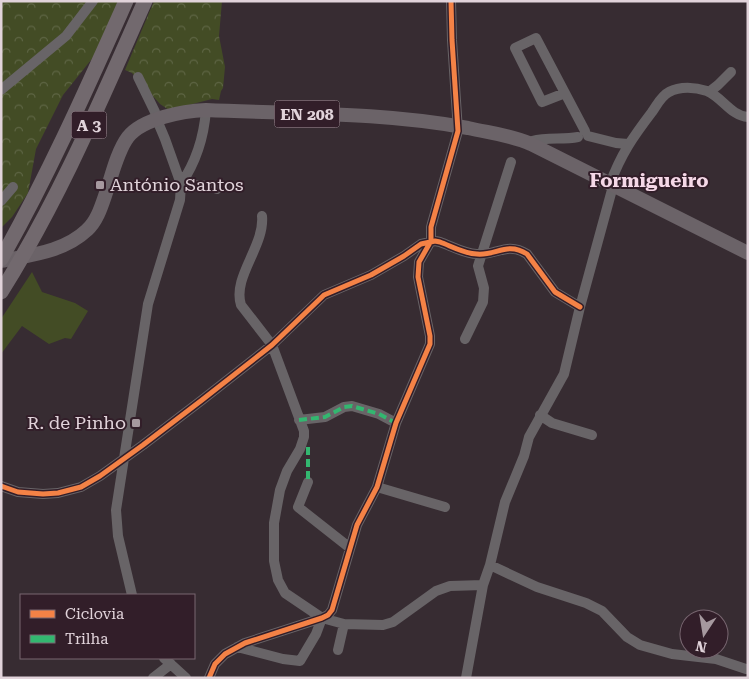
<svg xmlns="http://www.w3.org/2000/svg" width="749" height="679" font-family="'Roboto Serif',serif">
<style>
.grass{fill:#434c25}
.forest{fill:url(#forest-crowns)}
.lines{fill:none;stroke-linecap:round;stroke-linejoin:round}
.minor{stroke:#686467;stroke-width:10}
.major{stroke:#6b6368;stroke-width:14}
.highway{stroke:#72696e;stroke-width:15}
.quiet{stroke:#33b770;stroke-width:4;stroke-dasharray:8 4;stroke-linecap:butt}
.cycleway-casing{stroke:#321e29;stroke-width:8}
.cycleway{stroke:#f48246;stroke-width:5}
.poi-dot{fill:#a6999f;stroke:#321e29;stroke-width:2}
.labels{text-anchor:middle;stroke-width:4;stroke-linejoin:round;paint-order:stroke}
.shield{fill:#321e29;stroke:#ac9da5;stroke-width:1}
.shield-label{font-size:16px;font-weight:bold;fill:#e1d3da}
.poi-label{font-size:18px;fill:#e1d3da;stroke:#321e29;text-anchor:start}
.neighbourhood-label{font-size:19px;font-weight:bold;fill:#f5d8e7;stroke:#321e29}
</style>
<defs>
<pattern id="forest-crowns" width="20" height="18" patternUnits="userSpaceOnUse" patternTransform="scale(1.25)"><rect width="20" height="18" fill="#434c25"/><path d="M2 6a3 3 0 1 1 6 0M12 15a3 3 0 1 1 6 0" fill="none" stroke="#5e6544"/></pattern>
</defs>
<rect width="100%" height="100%" fill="#372c32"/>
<path class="grass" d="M32,272L42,292L75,303L88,311L71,339L65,338L49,344L22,326L1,354V319Z"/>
<path class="forest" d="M1,1H120L95,55L63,95L36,149L28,193L12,217L1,228Z
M154,1H222L219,36L225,67L223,88L221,91L219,100L212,99L169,110L160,104L132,73L125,70Z"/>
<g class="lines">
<path class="minor" d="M1,90L66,36L93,1
M709,92L718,85L731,72
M565,93L542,102L515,48L536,38L585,131
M206,110C204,136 196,162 181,184L210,186L217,189
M588,136L616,143L628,144
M531,144L532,141C548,137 563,140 578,137
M610,184C621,154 633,137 652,112C657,105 661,96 669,92C680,86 695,87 707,91C722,97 731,116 748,117
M1,201L13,187
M262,216C265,246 232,277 241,305L272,345L304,431V437L300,449L287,471L280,490L274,523V561L278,580L285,593L322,618L344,624L383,625L393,622L436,591L450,586L483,585
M465,339L483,302L484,288L478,266L511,162
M540,415L552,423L592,435
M299,420L325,417L344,407L352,406L379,414L396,423
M308,482L298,507L350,548
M1,486L18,492L43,494L58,493L81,487L100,476L143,445L202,400L272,345L324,295L371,275L404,256L421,244L435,241L440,242C451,246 465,254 477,254C496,256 507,241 527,254L555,292L580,307
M377,487L445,507
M490,565L537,587L586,603L602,611L627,637L640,645L672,654L716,659L746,669
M132,595L118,536L116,510L148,304L180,200L181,184L165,139L157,120L155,112L138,77
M237,647L283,659L300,661L316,634L322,618
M338,650L344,624
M164,658L186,678
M153,678L171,664
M209,678L215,664L225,654L245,643L322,618L328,615L332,610L357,525L377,487L396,423L430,344V336L418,277L419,262L431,241V227L458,131L452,40L451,1
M466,678L483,585L490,565L505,502L524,456L529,437L564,374L580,307L613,186"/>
<path class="major" d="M1,261C30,255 64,252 87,230C98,220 102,204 107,190C112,174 118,150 128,137C143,118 184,111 206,110C293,114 382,112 468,128C489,133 511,135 531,144L748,253"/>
<path class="highway" d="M1,259C48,176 87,88 126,1
M1,292C59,200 101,100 145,1"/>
<path class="quiet" d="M299,420L325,417L344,407L352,406L379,414L396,423
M308,447V482"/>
<defs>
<path id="cycleway" d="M1,486L18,492L43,494L58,493L81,487L100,476L143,445L202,400L272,345L324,295L371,275L404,256L421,244L435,241L440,242C451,246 465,254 477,254C496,256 507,241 527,254L555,292L580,307
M209,678L215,664L225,654L245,643L322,618L328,615L332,610L357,525L377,487L396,423L430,344V336L418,277L419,262L431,241V227L458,131L452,40L451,1"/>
</defs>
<use href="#cycleway" class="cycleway-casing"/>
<use href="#cycleway" class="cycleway"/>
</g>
<g class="poi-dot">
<rect x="95" y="180" width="10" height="10" rx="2.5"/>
<rect x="131" y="418" width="10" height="10" rx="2.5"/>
</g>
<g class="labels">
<g class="shield">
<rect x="274.5" y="100.5" width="65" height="27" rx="4"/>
<rect x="71.5" y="111.5" width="35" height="27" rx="4"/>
</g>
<g class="shield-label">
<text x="307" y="120">EN 208</text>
<text x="89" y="131">A 3</text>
</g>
<g class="poi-label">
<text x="110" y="191">António Santos</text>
<text x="126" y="429" text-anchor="end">R. de Pinho</text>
</g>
<g class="neighbourhood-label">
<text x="649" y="187">Formigueiro</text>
</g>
</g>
<rect width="749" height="679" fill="none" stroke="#e1d3da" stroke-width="5"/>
<rect x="20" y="594" width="175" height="65" fill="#321e29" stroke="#786670"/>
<rect x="30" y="610" width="25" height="8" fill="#f48246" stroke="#786670"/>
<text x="65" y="619" font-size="15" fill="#e1d3da">Ciclovia</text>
<rect x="30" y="635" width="25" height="8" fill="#33b770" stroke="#786670"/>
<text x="65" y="644" font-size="15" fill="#e1d3da">Trilha</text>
<g transform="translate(704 634) rotate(192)"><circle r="24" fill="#321e29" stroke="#786670"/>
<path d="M0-4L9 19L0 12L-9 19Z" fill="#a6999f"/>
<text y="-8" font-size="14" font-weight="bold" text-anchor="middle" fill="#e1d3da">N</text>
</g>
</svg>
